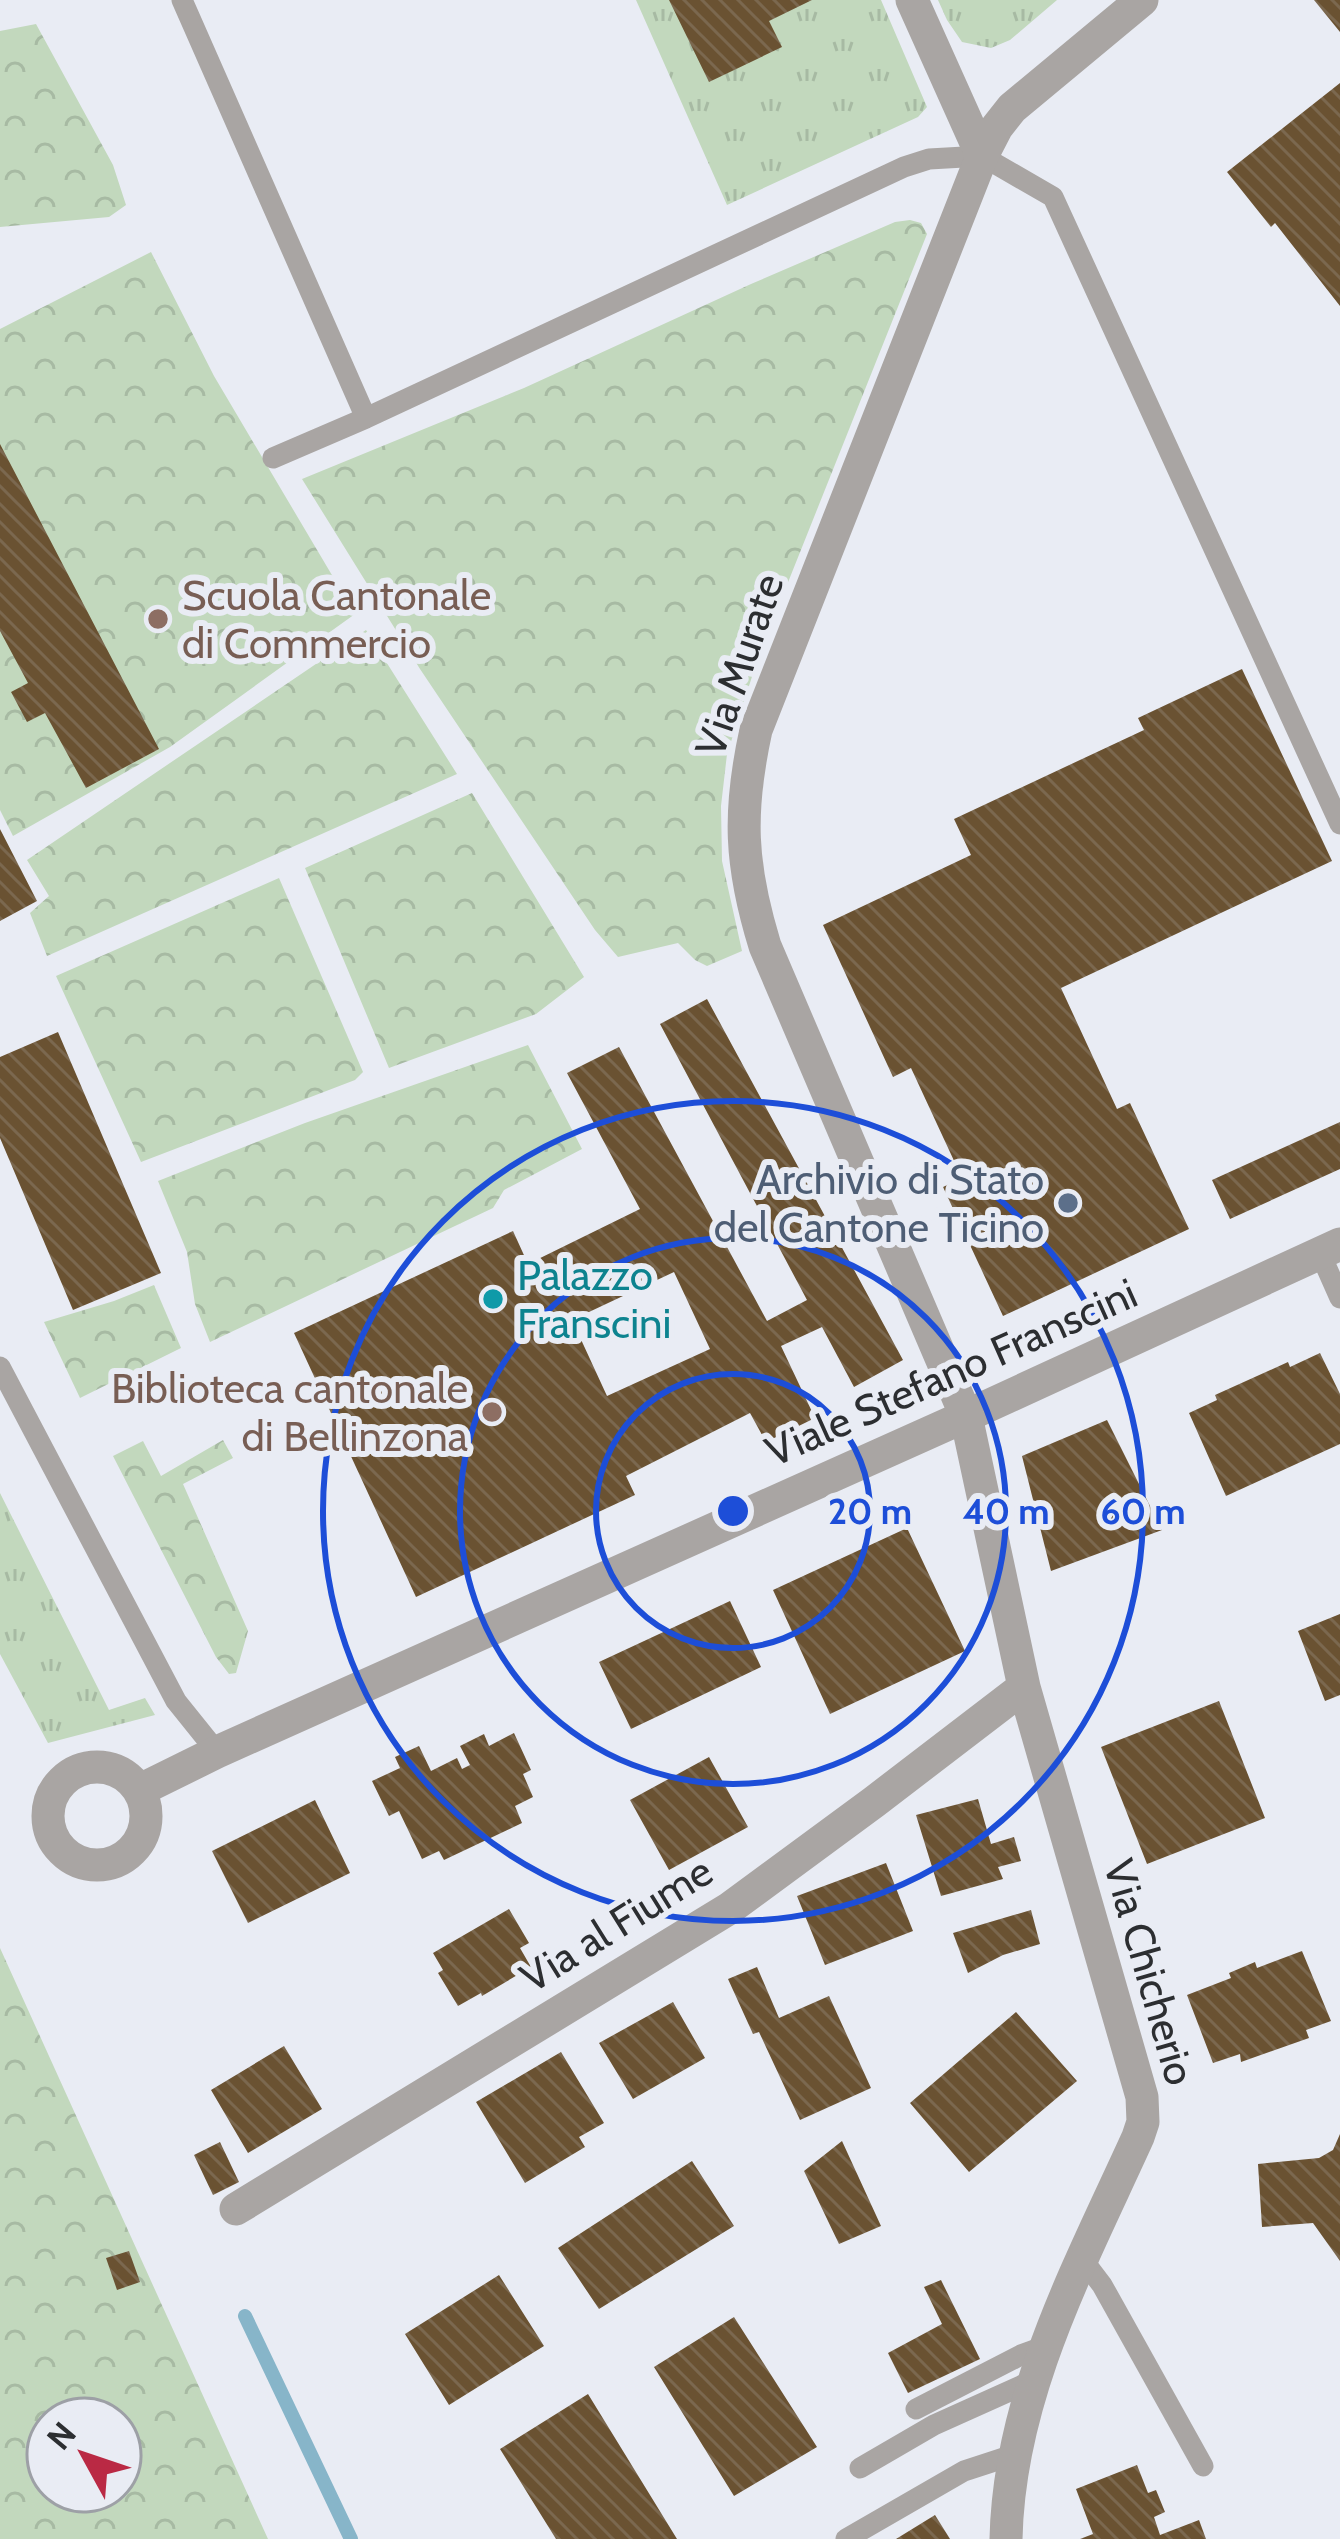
<svg xmlns="http://www.w3.org/2000/svg" width="1340" height="2539" font-family="Cabin,sans-serif">
<style>
.grass{fill:url(#grass-tufts)}
.forest{fill:url(#forest-crowns);fill-rule:evenodd}
.lines{fill:none;stroke-linecap:round;stroke-linejoin:round}
.stream{stroke:#87b5c9;stroke-width:14}
.building{fill:url(#building-back-hatch);fill-rule:evenodd}
.service{stroke:#a9a5a3;stroke-width:21}
.minor{stroke:#a9a5a3;stroke-width:33}
.ring{fill:none;stroke:#1d4ed8;stroke-width:6}
.education-dot{fill:#8d6e63;stroke:#e9ecf4;stroke-width:4.5}
.service-dot{fill:#5c6f8a;stroke:#e9ecf4;stroke-width:4.5}
.culture-dot{fill:#0f9aa8;stroke:#e9ecf4;stroke-width:4.5}
.labels{text-anchor:middle;stroke-width:12;stroke-linejoin:round;paint-order:stroke}
.education-label{font-size:42px;fill:#785e54;stroke:#e9ecf4;text-anchor:start}
.street-label{font-size:42px;fill:#2c2e31;stroke:#e9ecf4}
.service-label{font-size:42px;fill:#4e5e75;stroke:#e9ecf4;text-anchor:end}
.culture-label{font-size:42px;fill:#0d838f;stroke:#e9ecf4;text-anchor:start}
.centre{fill:#1d4ed8;stroke:#e9ecf4;stroke-width:6}
.ring-label{font-size:36px;text-anchor:middle;font-weight:bold;fill:#1d4ed8;stroke:#e9ecf4;stroke-width:12;stroke-linejoin:round;paint-order:stroke}
</style>
<defs>
<pattern id="grass-tufts" width="24" height="20" patternUnits="userSpaceOnUse" patternTransform="scale(3)"><rect width="24" height="20" fill="#c2d8bd"/><path d="M3 7l-1-3M5 7V3M7 7l1-3M15 17l-1-3M17 17v-4M19 17l1-3" fill="none" stroke="#a7baa3"/></pattern>
<pattern id="forest-crowns" width="20" height="18" patternUnits="userSpaceOnUse" patternTransform="scale(3)"><rect width="20" height="18" fill="#c2d8bd"/><path d="M2 6a3 3 0 1 1 6 0M12 15a3 3 0 1 1 6 0" fill="none" stroke="#a7baa3"/></pattern>
<pattern id="building-back-hatch" width="6" height="6" patternUnits="userSpaceOnUse" patternTransform="scale(3)"><rect width="6" height="6" fill="#6a5232"/><path d="M-1 5l2 2M0 0l6 6M5-1l2 2" fill="none" stroke="#7b684f"/></pattern>
</defs>
<rect width="100%" height="100%" fill="#e9ecf4"/>
<path class="grass" d="M636,0H881L927,107L918,117L727,205Z
M938,0H1057L1010,40L991,48L962,42L947,20Z
M0,1493L109,1710L145,1698L155,1715L48,1743L0,1654Z"/>
<path class="forest" d="M36,24L113,165L126,205L109,217L0,227V31Z
M910,220L921,223L927,234L759,655L727,754L721,806L722,861L742,951L707,966L695,960L678,943L618,957L595,930L420,669L302,479L524,388L751,284L895,222Z
M151,252L214,376L355,614L170,747L13,836L0,810V329Z
M366,630L457,774L47,956L30,913L49,896L27,860Z
M472,793L584,977L536,1014L389,1068L305,868Z
M279,878L363,1072L355,1080L141,1162L56,976Z
M528,1045L582,1149L504,1190L493,1208L210,1342L195,1304L187,1252L158,1181L305,1123Z
M154,1285L181,1348L80,1398L44,1322L114,1301Z
M223,1440L233,1458L183,1484L248,1631L236,1673L229,1674L216,1657L113,1456L143,1441L161,1476Z
M0,1948L268,2539H0ZM48,2419H120V2491H48Z"/>
<g class="lines">
<path class="stream" d="M245,2316L351,2539"/>
</g>
<path class="building" d="M669,0H812L769,21L782,47L709,82Z
M1314,0H1340V32Z
M1340,83V306L1275,223L1271,227L1227,172Z
M0,444L159,749L86,788L45,713L27,722L11,692L28,683L0,631Z
M1242,669L1332,861L1061,988L1117,1109L1130,1103L1189,1229L1003,1316L943,1187L962,1178L911,1068L893,1077L823,925L971,855L954,819L1144,730L1138,718Z
M0,829L37,901L0,921Z
M707,999L903,1360L854,1387L822,1327L781,1346L815,1418L766,1442L750,1413L626,1476L635,1495L416,1597L294,1333L513,1231L528,1264L640,1209L567,1073L619,1047L767,1321L807,1300L660,1024ZM674,1272L710,1349L607,1396L572,1320Z
M58,1032L161,1273L73,1310L0,1138V1057Z
M1340,1122V1169L1230,1219L1212,1180Z
M1320,1353L1340,1394V1444L1226,1496L1189,1413L1217,1400L1215,1395L1288,1362L1290,1367Z
M1107,1420L1162,1530L1051,1571L1022,1456Z
M907,1528L965,1651L830,1714L773,1590Z
M730,1601L761,1667L631,1729L599,1662Z
M1340,1614V1695L1325,1701L1298,1631Z
M1219,1701L1265,1818L1147,1864L1101,1747Z
M514,1733L531,1770L523,1774L533,1797L515,1806L522,1823L444,1860L439,1851L422,1859L399,1811L389,1816L372,1781L400,1768L395,1757L419,1746L431,1771L457,1758L462,1769L470,1765L460,1746L484,1734L489,1746Z
M709,1757L748,1827L669,1870L630,1800Z
M978,1799L991,1844L1014,1837L1021,1861L998,1867L1003,1879L941,1896L916,1815Z
M315,1800L350,1873L248,1923L212,1851Z
M886,1863L913,1931L825,1965L797,1896Z
M509,1909L529,1943L520,1948L531,1967L482,1996L481,1993L458,2006L438,1973L443,1970L433,1953Z
M1031,1910L1040,1944L1003,1955L968,1973L953,1933Z
M1302,1951L1331,2021L1306,2030L1309,2038L1241,2062L1240,2054L1213,2063L1187,1995L1231,1978L1229,1973L1255,1962L1257,1968Z
M757,1967L779,2018L829,1996L871,2088L800,2120L759,2032L753,2034L728,1979Z
M673,2002L705,2058L633,2099L599,2043Z
M1016,2012L1077,2081L969,2172L910,2103Z
M284,2046L322,2109L248,2153L211,2090Z
M561,2052L604,2123L579,2137L585,2147L525,2183L476,2102Z
M1340,2134V2261L1313,2223L1262,2227L1258,2164L1319,2158L1333,2150Z
M842,2141L881,2226L839,2244L804,2171Z
M220,2142L239,2182L213,2195L194,2155Z
M692,2161L734,2226L599,2309L558,2248Z
M129,2251L140,2282L117,2290L106,2258Z
M499,2275L544,2346L449,2405L405,2334Z
M941,2280L980,2359L908,2393L888,2353L942,2324L924,2287Z
M734,2317L817,2447L734,2496L654,2367Z
M588,2394L677,2539H556L500,2449Z
M1137,2465L1148,2493L1156,2490L1165,2512L1154,2517L1160,2535L1199,2520L1206,2539H1080L1093,2534L1076,2489Z
M935,2515L950,2539H896Z"/>
<g class="lines">
<path class="service" d="M182,0L366,418
M273,458L366,418L904,167L929,159L982,156L1053,197L1340,824
M1320,1253L1340,1298
M0,1367L176,1701L217,1752
M1083,2260L1102,2285L1203,2466
M916,2409L1021,2355L1046,2346
M860,2468L934,2425L1034,2380
M846,2539L964,2471L1016,2454"/>
<path class="minor" d="M912,0L982,156
M48 1816a49 49 0 1 1 98 0a49 49 0 1 1-98 0Z
M140,1790L217,1752L966,1416L1340,1244
M236,2209L730,1908L874,1802L1024,1687
M1006,2539C1009,2395 1080,2265 1138,2137L1143,2122L1142,2097L1024,1687L966,1416L765,946C740,865 738,812 756,730L982,156L997,127L1012,108L1142,0"/>
</g>
<g class="ring">
<circle cx="733" cy="1511" r="137"/>
<circle cx="733" cy="1511" r="273"/>
<circle cx="733" cy="1511" r="410"/>
</g>
<g class="education-dot">
<circle cx="158" cy="619" r="12"/>
<circle cx="492" cy="1412" r="12"/>
</g>
<circle class="service-dot" cx="1068" cy="1203" r="12"/>
<circle class="culture-dot" cx="493" cy="1299" r="12"/>
<g class="labels">
<g class="education-label">
<text x="182" y="610">Scuola Cantonale<tspan x="182" dy="48">di Commercio</tspan></text>
<text x="468" y="1403" text-anchor="end">Biblioteca cantonale<tspan x="468" dy="48">di Bellinzona</tspan></text>
</g>
<g class="street-label">
<text transform="translate(739 665) rotate(-71)" y="15">Via Murate</text>
<text transform="translate(951 1372) rotate(-24)" y="15">Viale Stefano Franscini</text>
<text transform="translate(616 1924) rotate(-32)" y="15">Via al Fiume</text>
<text transform="translate(1150 1972) rotate(74)" y="15">Via Chicherio</text>
</g>
<g class="service-label">
<text x="1044" y="1194">Archivio di Stato<tspan x="1044" dy="48">del Cantone Ticino</tspan></text>
</g>
<g class="culture-label">
<text x="517" y="1290">Palazzo<tspan x="517" dy="48">Franscini</tspan></text>
</g>
</g>
<circle cx="733" cy="1511" r="18" class="centre"/>
<g class="ring-label">
<text x="870" y="1524">20 m</text>
<text x="1006" y="1524">40 m</text>
<text x="1143" y="1524">60 m</text>
</g>
<g transform="translate(84 2455) rotate(310)"><circle r="57" fill="#e9ecf4" stroke="#9da0a6" stroke-width="3"/>
<path d="M0-9L21 45L0 30L-21 45Z" fill="#ba2944"/>
<text y="-18" font-size="33" font-weight="bold" text-anchor="middle" fill="#2c2e31">N</text>
</g>
</svg>
